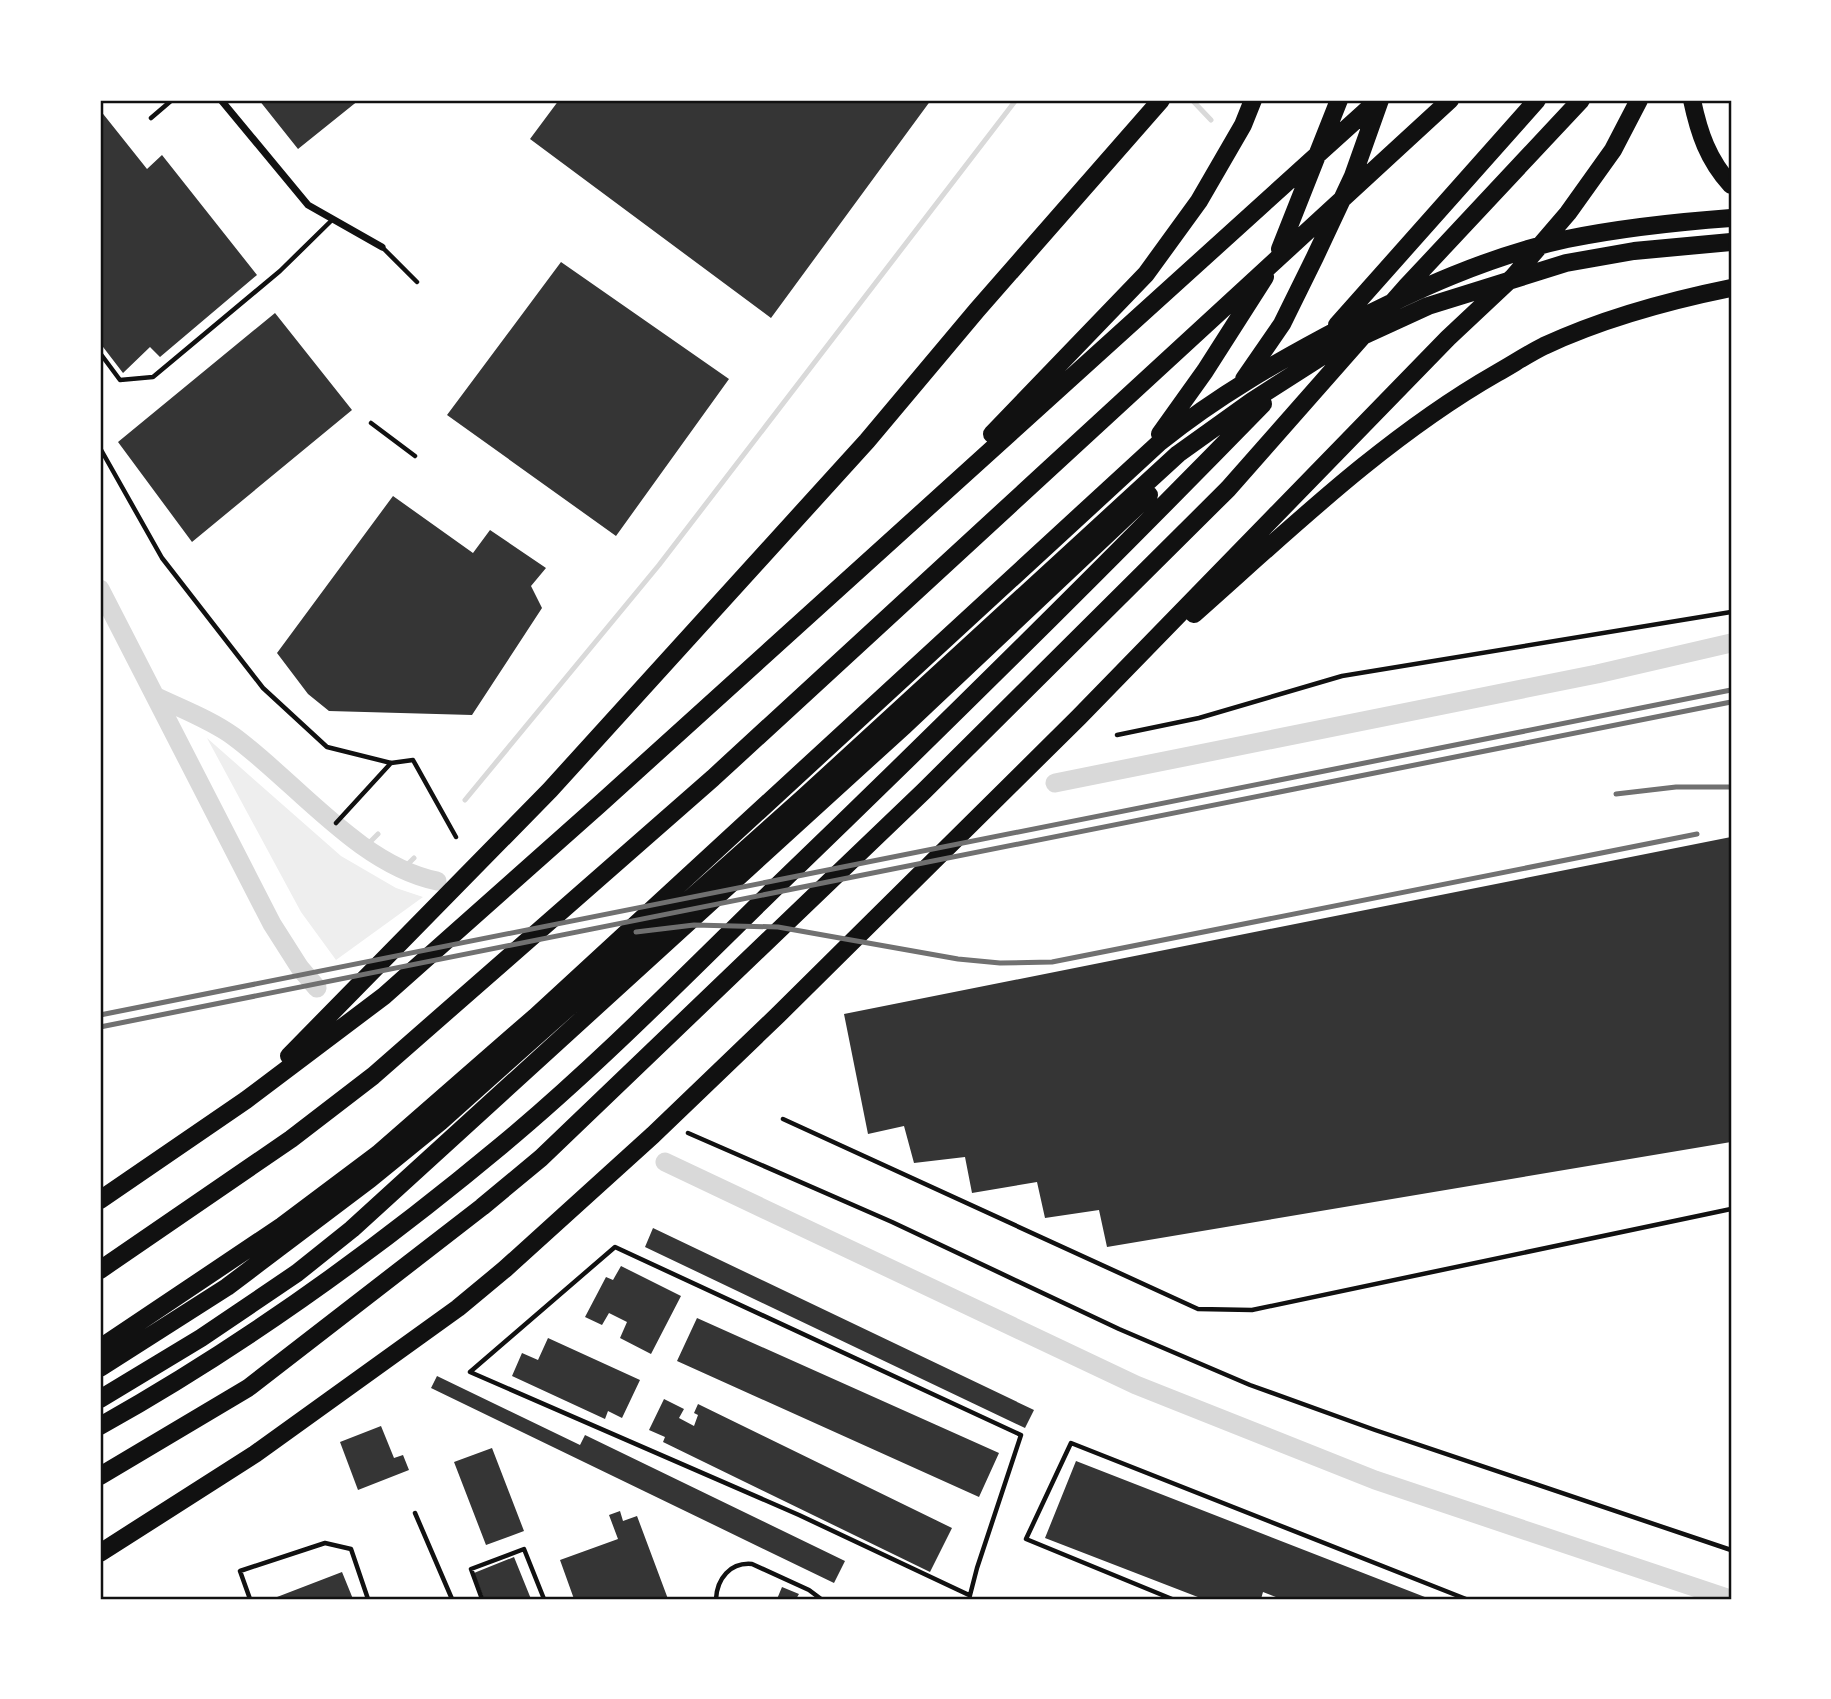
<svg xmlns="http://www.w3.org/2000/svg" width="1831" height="1699" font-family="Raleway,sans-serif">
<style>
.green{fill:#eee}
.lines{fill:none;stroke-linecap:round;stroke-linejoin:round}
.stream{stroke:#d9d9d9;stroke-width:5}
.canal{stroke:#d9d9d9;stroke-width:19}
.building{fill:#353535}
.service{stroke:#111;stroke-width:4.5}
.minor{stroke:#111;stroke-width:7}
.motorway{stroke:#111;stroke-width:18}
.rail{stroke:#707070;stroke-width:5}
.neatline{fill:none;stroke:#111;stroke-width:2.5}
</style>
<rect width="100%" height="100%" fill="#fff"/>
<path class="green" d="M207,738L341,856L396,888L423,897L336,960L301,912Z"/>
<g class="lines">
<path class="stream" d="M1192,100L1211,120
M465,800L659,565L1016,100
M365,847L378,834
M403,869L414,858"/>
<path class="canal" d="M100,589L272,924L300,968L317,988
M157,697C182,709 211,720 233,736C296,782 359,865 437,881
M1055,783L1597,674L1731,643
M665,1162L1136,1385L1375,1480L1730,1599"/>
</g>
<path class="building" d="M259,100H359L298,149Z
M559,100H931L771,318L530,139Z
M100,110L147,169L162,155L257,275L160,357L150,347L123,373L100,343Z
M561,262L729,379L616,536L447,415Z
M275,313L352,410L192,542L118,442Z
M393,496L473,553L490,530L546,568L531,586L542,608L472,715L329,711L308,694L277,653Z
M1731,837V1142L1107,1247L1099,1210L1045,1218L1037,1182L972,1193L965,1157L914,1163L904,1126L868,1134L844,1014Z
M653,1228L1034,1410L1025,1428L645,1247Z
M621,1266L681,1296L651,1354L620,1338L627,1322L609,1313L602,1325L585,1317L606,1277L613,1280Z
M697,1318L999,1453L979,1497L677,1361Z
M548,1338L640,1380L622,1418L608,1411L605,1419L512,1376L522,1353L538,1360Z
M437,1376L580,1445L585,1435L845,1561L834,1583L431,1388Z
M664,1399L684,1409L679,1418L694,1426L698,1415L694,1413L698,1404L952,1528L930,1572L663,1442L665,1437L649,1430Z
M381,1426L394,1458L403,1455L409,1470L358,1490L340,1442Z
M492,1448L524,1531L486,1545L454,1462Z
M1076,1461L1430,1599H1281L1263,1592L1261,1599H1203L1045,1538Z
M620,1511L623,1521L637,1516L668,1599H574L560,1560L618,1539L609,1515Z
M514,1557L531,1599H484L474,1573Z
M342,1572L353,1599H278L277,1597Z
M782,1587L799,1594L796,1599H777Z"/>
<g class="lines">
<path class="service" d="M151,118L172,100
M382,247L417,282
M100,353L120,380L153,377L280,271L333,219
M371,423L415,456
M100,448L162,558L263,688L327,747L391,763L413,760L456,837
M1117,735L1199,718L1342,676L1731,612
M336,823L391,763
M783,1119L1198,1309L1252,1310L1731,1209
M688,1133L892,1222L1119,1329L1250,1385L1375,1430L1731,1550
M415,1513L452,1599
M969,1595L799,1515L470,1372L615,1247L1021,1435L977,1568L969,1599
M250,1599L240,1571L325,1543L351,1549L368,1599
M482,1599L471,1569L524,1549L544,1599
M716,1599C717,1579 730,1562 752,1564L809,1590L821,1599
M1172,1599L1026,1539L1071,1443L1466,1599"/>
<path class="minor" d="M221,100L308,205L382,247"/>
<path class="motorway" d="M1692,100C1699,133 1708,160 1731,185
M1280,249L1339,100
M1337,325L1537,100
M1244,379L1282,324L1315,257L1353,176L1380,100
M992,434L1146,274L1199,201L1243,125L1253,100
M1160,434L1205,371L1265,277
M1194,614C1290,529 1385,437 1497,373C1513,364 1528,354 1544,346C1604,318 1667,301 1731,288
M289,1056L550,790L867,441L977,310L1161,100
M100,1200L246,1100L384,996L600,804L1378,100
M100,1270L291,1139L373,1076L713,778L1450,100
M100,1348L282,1226L378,1154L535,1017L1160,442C1217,396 1280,360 1345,326C1415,290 1489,256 1567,239C1621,228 1677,222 1731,218
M100,1368L227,1287L370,1179L440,1122L803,798L1178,454L1252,401L1332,350L1428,306L1566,263L1634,251L1731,242
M100,1399L201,1338L297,1273L352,1229L904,726L1149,495
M100,1426C243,1346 376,1250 502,1145C598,1065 686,975 775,888C940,729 1103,568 1263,404
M100,1476L248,1388L482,1207L541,1158L924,791L1228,489L1406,287L1581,100
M100,1553L255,1454L458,1308L505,1269L653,1135L778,1015L1079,717L1448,338L1513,277L1568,213L1613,150L1639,100"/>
<path class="rail" d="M1616,794L1676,787H1731
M636,932L694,925L778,927L958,959L1000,963L1052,962L1697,834
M100,1015L1731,690
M100,1027L1731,702"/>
</g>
<rect width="1831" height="1699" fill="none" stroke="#ffffff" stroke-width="203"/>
<rect x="102" y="102" width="1628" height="1496" class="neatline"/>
</svg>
